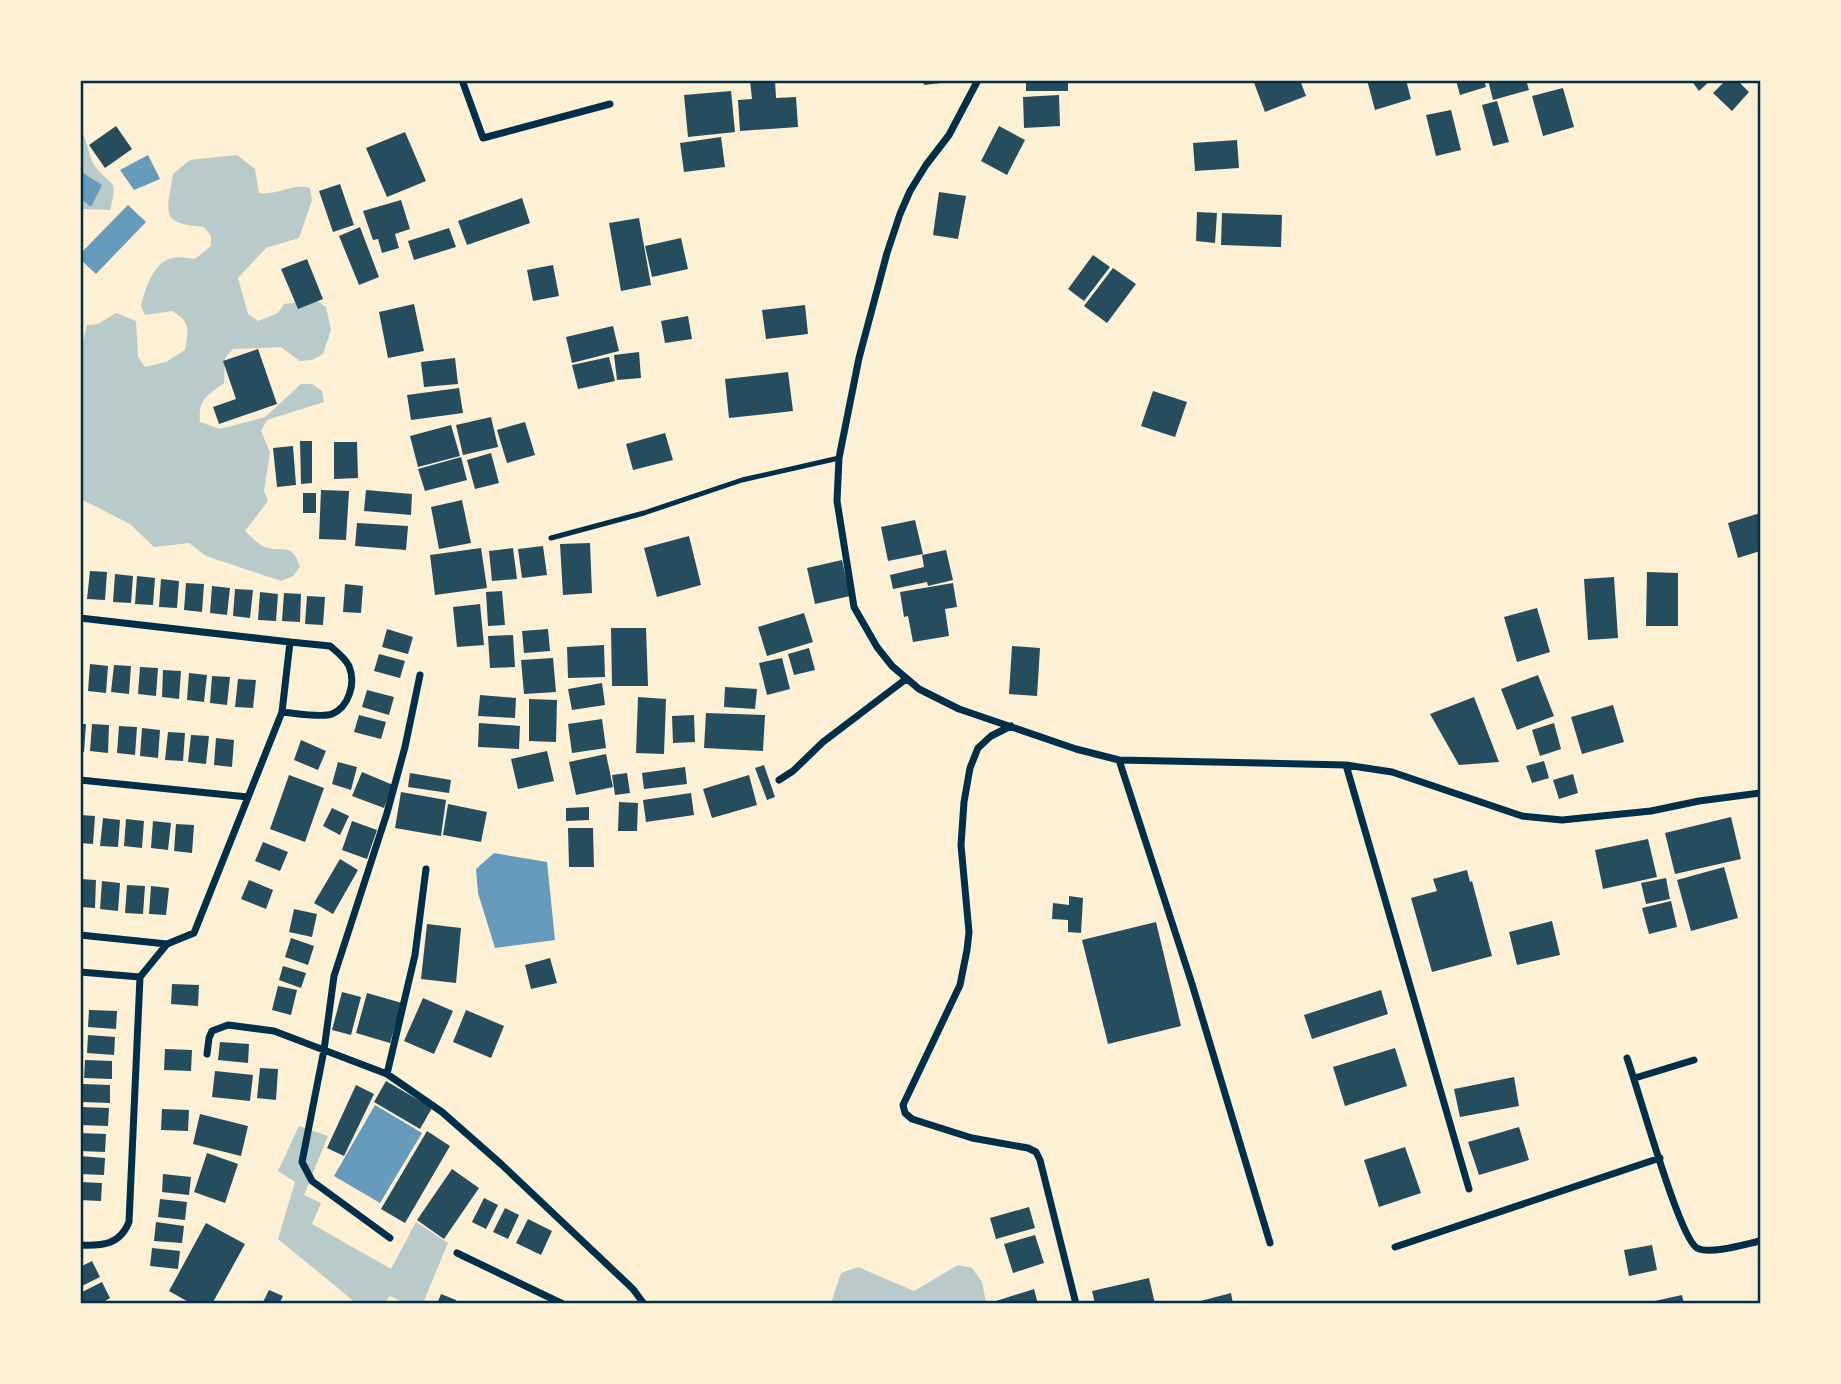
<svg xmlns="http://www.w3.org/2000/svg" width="1841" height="1384" font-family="Roboto,sans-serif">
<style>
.green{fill:#b9caca}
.water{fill:#669bbc}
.building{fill:#264d5e}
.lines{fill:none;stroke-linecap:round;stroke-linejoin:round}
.service{stroke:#003049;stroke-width:5}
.minor{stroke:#003049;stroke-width:7}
.neatline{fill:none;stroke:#003049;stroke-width:2.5}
</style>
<rect width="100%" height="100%" fill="#fdf0d5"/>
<path class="green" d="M80,129C88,140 89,159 95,166C111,188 119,176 110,210L81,209Z
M237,155L255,169L259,193C278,196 291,183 310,188L312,200L299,238L266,248L238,278L248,314L258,321L278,313L284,304L316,300L326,307L331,330L323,354L312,360L300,361L281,347L233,349L225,358L224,383C207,396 198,399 200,422L220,429L265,417L301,384H312L322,391L324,402L267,420L261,431L270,452L264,491L268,501L245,531C250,536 257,543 263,546C282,555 291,539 300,567L293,576L281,581L206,556L189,543L154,547L130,524L81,499L80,354L87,325L98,324L116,313L136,321L138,357L145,367L166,362L185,350C188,329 192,323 172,311L145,315L141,306C145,290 153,262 172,258C179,256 188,258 195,259L211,246V236L204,227C159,223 167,214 173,174L190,160Z
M299,1126L328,1136L304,1195L321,1203L312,1224L391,1269L416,1222L448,1243L423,1303H405L390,1296L384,1303H356L278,1239L295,1182L278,1171Z
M958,1265L972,1268L982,1282L986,1303H831L841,1273L858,1267L914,1291Z"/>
<path class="water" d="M148,155L160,179L134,190L120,170Z
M80,171L102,185L91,207L81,199Z
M128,205L146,222L96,274L81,260V253Z
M494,853L547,862L555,940L495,948L478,893L476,869Z
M375,1105L422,1133L380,1203L334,1176Z"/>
<path class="building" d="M750,80H775L776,98L796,97L798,127L740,131L738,100L752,99Z
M923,80H948L949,82L924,85Z
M1026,80H1068V91H1026Z
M1253,80H1300L1306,96L1265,112Z
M1367,80H1406L1411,99L1375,110Z
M1456,80H1484L1486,87L1460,95Z
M1488,80H1526L1529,90L1493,100Z
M1691,80H1711L1699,91Z
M1726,80H1737L1749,92L1732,111L1713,93Z
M1563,88L1574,127L1543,136L1532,96Z
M731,91L735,132L688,137L684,95Z
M1059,95L1060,126L1024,128L1023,97Z
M1497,101L1509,142L1493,146L1482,105Z
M1451,110L1461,150L1436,156L1426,115Z
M116,126L132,149L105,168L89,145Z
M999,126L1025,140L1007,175L981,161Z
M405,132L426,181L387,197L366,148Z
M721,137L725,167L684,172L680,143Z
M1237,140L1239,168L1195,171L1193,143Z
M340,184L354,225L333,232L319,191Z
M939,192L966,196L958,239L933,235Z
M522,198L530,223L467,245L458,221Z
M401,200L410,229L395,234L399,248L382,253L378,239L373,240L363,211Z
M1197,212L1217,213L1215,243L1196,241Z
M1222,213L1282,215L1281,247L1221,245Z
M639,218L651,285L621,291L609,223Z
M360,227L379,277L359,285L339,236Z
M449,228L456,247L414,260L408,241Z
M681,238L688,269L652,277L645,246Z
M1093,255L1110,267L1084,301L1068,289Z
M307,259L323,299L298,309L281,269Z
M553,265L559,296L533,301L527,270Z
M1113,268L1136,284L1107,323L1084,306Z
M414,304L424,351L388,358L379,312Z
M805,305L808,334L766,339L762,310Z
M688,316L692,339L665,343L661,321Z
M613,326L619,351L572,363L566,337Z
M258,349L277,404L219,424L213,407L236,399L223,361Z
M639,352L641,378L617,380L614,355Z
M609,357L615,381L578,389L572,365Z
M455,358L458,384L424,387L421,362Z
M788,372L793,411L729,418L725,379Z
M459,388L463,413L411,420L407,395Z
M1153,391L1187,402L1175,437L1141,426Z
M491,417L498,447L463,455L456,425Z
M525,422L535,455L507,463L497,430Z
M451,425L460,456L418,467L410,436Z
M665,433L673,460L633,470L626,444Z
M300,441H312V483L301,484Z
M334,442H357L358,478L334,479Z
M293,446L296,485L277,487L273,448Z
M491,453L499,483L475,489L467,460Z
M461,457L467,480L425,491L418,469Z
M321,490L349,491L346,540L319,539Z
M366,490L412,494L411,515L364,511Z
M303,493H316V513H303Z
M462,500L471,543L439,549L431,507Z
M1760,513V551L1738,558L1728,523Z
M915,520L923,554L888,561L881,527Z
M357,523L408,526L406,550L355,546Z
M689,536L701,585L657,597L644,548Z
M590,543L592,593L563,595L560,544Z
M543,546L547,575L522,578L518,549Z
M481,548L487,588L435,595L430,555Z
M513,548L517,579L492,581L489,551Z
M946,550L953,580L928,586L927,582L893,589L890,575L924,567L922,555Z
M842,560L850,596L815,604L807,568Z
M90,571L107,572L105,600L87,599Z
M1647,572L1678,573V626H1646Z
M115,574L133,576L131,603L113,602Z
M137,576L155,578L153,605L135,604Z
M1614,577L1618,638L1588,640L1584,579Z
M161,579L179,581L177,608L159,607Z
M186,583L204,584L202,612L184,610Z
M953,583L957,607L945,609L949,636L913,642L908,616L904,617L900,592Z
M345,584L363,586L361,613L343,612Z
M212,586L230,588L227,615L210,613Z
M235,589L253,590L250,618L233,616Z
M502,591L505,625L488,626L486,592Z
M260,592L278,594L276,621L258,620Z
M284,593L301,594L300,622L282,621Z
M307,596L325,597L323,625L305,624Z
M480,604L484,645L457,647L453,607Z
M1537,608L1550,652L1517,662L1504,617Z
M804,613L813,642L767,656L758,627Z
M611,628H646L648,686H612Z
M387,629L413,637L408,654L382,647Z
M548,629L550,651L524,653L522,631Z
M513,635L515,667L490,668L488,636Z
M604,645L605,677L568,678L567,647Z
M1012,646L1040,648L1037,696L1009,694Z
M809,648L815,670L794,675L788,654Z
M379,654L405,661L400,678L374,671Z
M553,658L556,692L524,694L521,660Z
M782,658L790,689L767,695L759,663Z
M90,664L108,666L106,693L88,691Z
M114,665L131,666L129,694L111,692Z
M140,667L158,668L156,696L138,694Z
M163,670L181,671L179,699L162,697Z
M189,673L207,675L204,702L187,700Z
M1538,675L1554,716L1517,730L1501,689Z
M212,676L230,677L227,705L210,703Z
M238,679L256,680L253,708L235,707Z
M602,683L605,705L572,710L568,689Z
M725,687L757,689L755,709L724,707Z
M367,690L394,697L389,715L362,707Z
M480,695L516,698L515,718L478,716Z
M638,697L666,699L664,754L636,753Z
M1474,697L1499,762L1459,765L1430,714Z
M529,699L557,700L556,742L529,741Z
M1613,705L1624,742L1582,754L1571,717Z
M706,713L765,715L763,751L704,748Z
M359,715L386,722L381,739L354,732Z
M694,715L695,742L673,743L672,716Z
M602,719L606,748L572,753L568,724Z
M479,723L520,726L519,749L478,747Z
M1554,723L1561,749L1540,756L1532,730Z
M80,724H86L84,752H80Z
M92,724L109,725L108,753L90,751Z
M119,726L137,727L135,755L117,753Z
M142,728L160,730L158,758L140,756Z
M168,732L185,733L183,761L165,760Z
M191,735L209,736L206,764L188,762Z
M216,738L234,740L232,767L214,765Z
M301,740L326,751L318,770L294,760Z
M547,751L554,781L518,789L511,759Z
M606,754L613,787L576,795L569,762Z
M1544,761L1549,778L1532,783L1526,766Z
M338,762L357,767L351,790L332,784Z
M764,765L775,797L767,800L755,768Z
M685,767L687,784L644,789L642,773Z
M362,772L393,785L384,808L352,796Z
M410,773L451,780L449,793L408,787Z
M627,773L630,793L615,795L612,775Z
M1573,774L1578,793L1559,799L1553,780Z
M289,775L324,788L305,842L270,829Z
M749,775L757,805L712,818L703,789Z
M401,792L446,800L441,836L395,828Z
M691,793L694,815L646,822L643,800Z
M619,802L638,803L637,831H618Z
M448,804L487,812L481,842L443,835Z
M589,807V820L566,821V808Z
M332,808L349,816L340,835L323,826Z
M80,815L95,816L93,844L80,843Z
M1731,817L1741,859L1675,874L1665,833Z
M103,818L120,820L118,847L100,846Z
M126,819L144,821L142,848L124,846Z
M153,821L171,823L168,850L151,848Z
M352,821L377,830L367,859L342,850Z
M176,824L194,825L192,853L174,851Z
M568,828H593L594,867H569Z
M1648,839L1657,877L1603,889L1595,850Z
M263,842L288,852L280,871L255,861Z
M340,859L358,870L333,914L314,903Z
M1724,867L1738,918L1691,931L1677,880Z
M1467,870L1470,882L1472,881L1492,956L1432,972L1411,898L1437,891L1433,879Z
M1666,878L1670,899L1646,904L1641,883Z
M80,879L96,880L95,908L80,907Z
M249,880L273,890L266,909L241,899Z
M102,881L120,883L118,911L100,909Z
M127,885L145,886L143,914L125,913Z
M151,886L169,888L166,915L149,914Z
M1069,896L1083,898L1081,933L1068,932V920L1052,919L1053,903L1069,905Z
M1671,901L1677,927L1649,934L1642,908Z
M294,909L317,914L312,937L289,932Z
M1552,921L1560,955L1517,965L1509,932Z
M1156,922L1181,1026L1108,1044L1082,940Z
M427,924L461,928L456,983L421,979Z
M291,938L314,946L308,965L285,957Z
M550,958L557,983L531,989L525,965Z
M283,966L306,973L301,988L279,980Z
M172,984L199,985L198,1006L171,1004Z
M278,986L297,990L291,1015L272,1010Z
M1381,990L1388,1014L1312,1039L1304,1015Z
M342,992L361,997L351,1035L332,1030Z
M367,993L402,1003L390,1043L356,1033Z
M423,998L453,1011L434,1054L404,1041Z
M89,1010L117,1011L116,1029L88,1027Z
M466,1010L504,1026L491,1058L453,1042Z
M88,1035L115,1037L114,1055L87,1053Z
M220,1042L249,1044L248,1063L218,1060Z
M1395,1048L1407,1086L1345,1106L1333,1067Z
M165,1049L192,1050L191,1071L164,1070Z
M85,1060L112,1061V1079L84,1078Z
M260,1068L278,1069L276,1100L257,1098Z
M215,1071L253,1075L250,1101L212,1097Z
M1514,1077L1519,1106L1460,1117L1454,1089Z
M386,1081L432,1108L420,1129L374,1102Z
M83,1084L110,1085V1103L82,1102Z
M356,1085L374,1094L344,1156L327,1148Z
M81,1107L109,1108L108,1126L80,1125Z
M162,1109L189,1110L188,1131L161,1130Z
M200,1114L248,1126L241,1156L193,1144Z
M1519,1127L1529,1160L1479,1175L1468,1142Z
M427,1131L450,1146L405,1223L381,1209Z
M80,1133L106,1134L105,1152L80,1151Z
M1405,1147L1421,1193L1379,1207L1364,1160Z
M207,1153L238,1164L225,1203L194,1192Z
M80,1156L105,1158L104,1175L80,1174Z
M452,1169L479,1188L444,1239L417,1220Z
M163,1174L191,1177L189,1195L162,1192Z
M80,1182L102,1183L101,1201L80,1200Z
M484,1198L498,1205L486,1229L472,1222Z
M160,1199L187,1202L185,1220L158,1217Z
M1029,1207L1035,1228L996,1239L990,1218Z
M505,1208L519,1215L508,1239L493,1232Z
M528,1219L552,1231L541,1255L516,1243Z
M156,1222L184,1226L182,1243L154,1241Z
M206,1223L245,1244L212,1304H192L169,1291Z
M1035,1235L1044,1263L1013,1273L1004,1244Z
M1652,1245L1657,1270L1629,1276L1624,1250Z
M152,1248L180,1251L178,1269L150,1266Z
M92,1261L100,1277L80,1287V1267Z
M1149,1278L1155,1304H1095L1092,1291Z
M102,1282L110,1298L100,1304H82L80,1293Z
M1034,1289L1038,1304H997L996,1301Z
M269,1290L283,1296L279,1304H262Z
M1231,1293L1233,1304H1193V1303Z
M441,1294L456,1300L454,1304H437Z
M1682,1295L1684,1304H1651L1650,1302Z"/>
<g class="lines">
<path class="service" d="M551,538L644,513L742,480L839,458"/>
<path class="minor" d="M462,80L483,138L610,104
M978,80L949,135L926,165L910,191L900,214L887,253L859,358L839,458L837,501L854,607L877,647L892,666L919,689L959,709L1076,749L1119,760L1346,765L1392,772L1522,816L1562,820L1651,811L1699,801L1760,793
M80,618L290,642
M1011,726L991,736L978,748L970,768L964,802L961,845L969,932L967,950L960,985L903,1105L905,1113L912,1119L972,1138L1028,1148L1036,1152L1040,1160L1076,1304
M1119,760L1192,984L1270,1243
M1346,765L1469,1189
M80,780L248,797
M779,780L793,771L823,742L906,679
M80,935L167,944
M80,972L140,977
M207,1054L209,1038L212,1031L228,1025L274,1031L387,1074L442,1112L501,1164L633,1289L644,1304
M1627,1058C1638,1088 1679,1238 1697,1248C1710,1255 1746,1244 1760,1241
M387,1074L415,955L426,869
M1635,1078L1694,1060
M390,1238L312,1181L302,1162L324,1050L334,976L387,813L405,747L420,675
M80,1245C102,1246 120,1245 129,1222L140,977L167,944L194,933L282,712L290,642L330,646C337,652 345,658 349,666C356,683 349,707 332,714C322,718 294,713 282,712
M1395,1247L1660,1158
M457,1253L563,1304"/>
</g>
<rect width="1841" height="1384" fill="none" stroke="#fdf0d5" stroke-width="164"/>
<rect x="82" y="82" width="1677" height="1220" class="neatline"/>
</svg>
